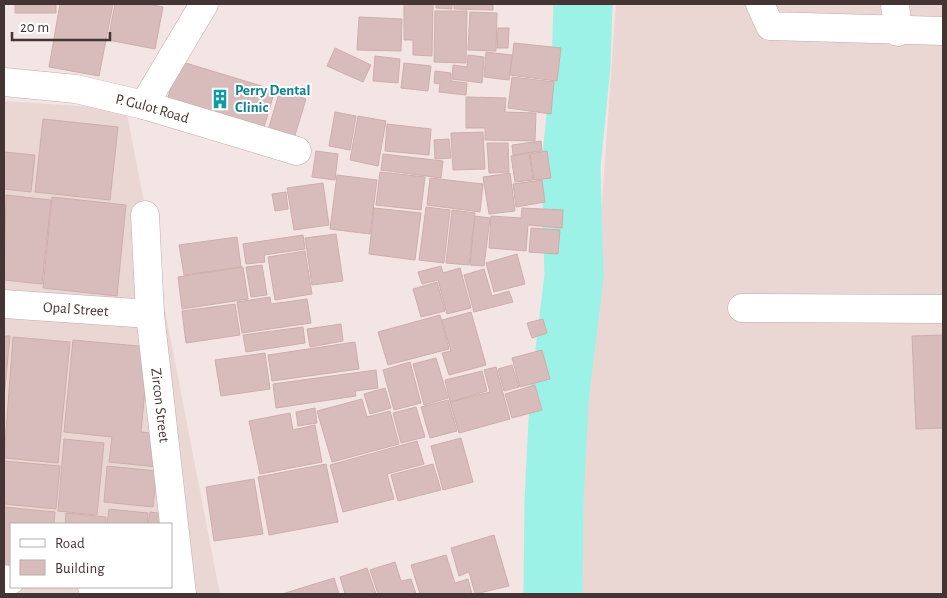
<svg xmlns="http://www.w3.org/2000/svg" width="947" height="598" font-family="'Alegreya Sans',sans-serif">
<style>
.residential{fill:#ead7d4;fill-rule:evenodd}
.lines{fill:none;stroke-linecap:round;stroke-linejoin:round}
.river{stroke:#9cf2e6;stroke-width:59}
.building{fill:#d7bcbb;stroke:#cfadab}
.minor-casing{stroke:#c0aba8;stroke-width:29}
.minor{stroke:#fff;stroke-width:28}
.labels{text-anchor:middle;stroke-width:4;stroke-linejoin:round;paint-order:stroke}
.culture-label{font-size:15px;font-weight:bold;fill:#0d838f;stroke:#fff;text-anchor:start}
.street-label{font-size:15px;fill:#443433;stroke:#fff}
</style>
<rect width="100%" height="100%" fill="#f2e5e3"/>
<path class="residential" d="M616,4H943V594H579L586,430Z
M4,101L126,109L220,594H4ZM11,524H171V587H11Z"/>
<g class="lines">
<path class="river" d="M553,594L554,502L559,400L574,276L571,166L581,65L583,4"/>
</g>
<path class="building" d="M15,4H56V13H15Z
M60,4H113L99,76L49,67Z
M115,4H148L163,7L155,49L108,40Z
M404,4H433L432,56L413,55V40H404Z
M436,4H452V9L436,8Z
M454,4H493V10L454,9Z
M435,11H467L466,63L434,62Z
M470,12L497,13L496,51L468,50Z
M359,17L402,19L401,51L357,50Z
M498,28H509L508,48H497Z
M514,43L561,48L557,81L510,75Z
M335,48L371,65L363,82L327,66Z
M486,52L512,55L509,80L484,77Z
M468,55L484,57L482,83L452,79L453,65L467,67Z
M375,56L400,59L398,83L373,81Z
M179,61L275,90L261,137L165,107Z
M404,63L431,66L428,91L401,88Z
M435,71L451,73V81L467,83L466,95L439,92L440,84L434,83Z
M512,77L554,82L551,114L508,108Z
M280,90L306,99L292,145L266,137Z
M466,97L506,98L505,112L536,113L535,141L485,140V128H466Z
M335,112L356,116L350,150L329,146Z
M358,116L386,121L378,166L350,160Z
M43,119L118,127L110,200L35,192Z
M387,124L431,129L429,155L385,151Z
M483,132L485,169L453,170L451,133Z
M449,139L451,158L435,159L434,140Z
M541,141L542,151L513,155L512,145Z
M487,143H508L509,172L489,173Z
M316,151L338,154L335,180L312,177Z
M547,151L551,178L534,180L530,154Z
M4,152L35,155L31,192L4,189Z
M529,153L533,180L515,182L511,156Z
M383,154L443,161L441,178L381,170Z
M380,172L425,177L421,210L376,205Z
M510,173L515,211L489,214L483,177Z
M337,175L377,180L370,234L330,229Z
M430,178L483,184L480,212L427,205Z
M542,180L545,202L516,207L513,184Z
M323,183L329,225L294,230L287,188Z
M286,192L288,209L275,211L272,194Z
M6,195L51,200L42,284L4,280Z
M52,197L126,205L117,296L43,288Z
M426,207L450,210L444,263L419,260Z
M374,208L421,213L415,260L369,254Z
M522,208L563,210L562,228L528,225L526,251L489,248L491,216L521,218Z
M452,210L475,213L469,265L446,263Z
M475,216L490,218L484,266L470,265Z
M531,228L560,230L558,254L529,252Z
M336,234L343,281L312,285L305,238Z
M303,235L305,249L264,255L265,262L246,264L243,244Z
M237,237L241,267L184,275L179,245Z
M305,251L312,294L275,300L268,257Z
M517,254L525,284L494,292L486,263Z
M262,265L267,295L251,297L246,267Z
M441,266L443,273L460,268L471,308L447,314L438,280L422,284L418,272Z
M243,267L248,299L182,309L178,277Z
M484,269L492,296L509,291L513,302L474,312L464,275Z
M437,282L445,311L421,317L413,289Z
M270,297L271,304L307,299L311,323L242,333L237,302Z
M235,304L240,335L186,343L182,311Z
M471,312L486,365L449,375L442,353L451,351L442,320Z
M440,315L449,349L388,365L378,332Z
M543,319L547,333L532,338L527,323Z
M341,324L343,341L310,347L307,329Z
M303,327L305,343L246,352L243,335Z
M943,335V428L916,429L912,336Z
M4,336H10L4,398Z
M13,337L70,342L58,463L4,458Z
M73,340L149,347L141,432L160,434L157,467L109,462L112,437L64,432Z
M355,342L359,369L272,381L268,355Z
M542,350L550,379L520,387L512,358Z
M265,353L270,389L221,396L215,360Z
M436,358L448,398L424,405L413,364Z
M410,362L421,403L394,410L383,370Z
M512,365L519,387L504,391L498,369Z
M496,367L510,419L459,433L450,402L490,392L484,370Z
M376,370L378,388L355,391L356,396L276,408L273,384Z
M482,371L487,391L450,402L445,380Z
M535,385L542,410L512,418L505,394Z
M385,388L391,408L370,414L364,394Z
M362,399L367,417L390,411L399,444L332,462L317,411Z
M448,400L457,431L430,438L421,407Z
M416,407L425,437L401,443L393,413Z
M315,408L317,423L298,426L296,412Z
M290,413L293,430L315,425L322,462L260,474L249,421Z
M461,438L473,482L443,490L431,446Z
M64,439L104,443L97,515L58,511Z
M417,441L424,464L387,474L394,499L343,512L330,465Z
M4,461L60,466L56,509L4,504Z
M326,464L338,522L269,535L258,477Z
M433,464L441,490L398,501L391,475Z
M107,466L157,471L153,507L104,502Z
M254,479L263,534L214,541L206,487Z
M4,507L55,512L54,524H11V576L4,575Z
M109,509L148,513L147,524H107Z
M150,512L165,514V524H148Z
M66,513L106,517V524H65Z
M494,535L509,586L475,594L469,572L459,576L451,548Z
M446,555L455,583L468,579L472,594H420L411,565Z
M395,562L401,581L411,579L416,594H378L370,570Z
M367,568L376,594H345L340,577Z
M334,578L339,594H282Z"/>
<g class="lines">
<defs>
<g id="minor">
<path d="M760,4L770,26L943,31"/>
<path d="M895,4L898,32"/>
<path id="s1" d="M4,82L76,89L144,105L297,151"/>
<path d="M144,105L204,4"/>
<path id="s2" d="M145,215L150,314L182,594"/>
<path id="s3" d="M4,304L150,314"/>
<path d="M742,308L943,309"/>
<path d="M4,579L11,580"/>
<path d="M92,587L182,594"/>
</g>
</defs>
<use href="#minor" class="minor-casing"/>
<use href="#minor" class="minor"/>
</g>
<defs>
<symbol id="building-bare" viewBox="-9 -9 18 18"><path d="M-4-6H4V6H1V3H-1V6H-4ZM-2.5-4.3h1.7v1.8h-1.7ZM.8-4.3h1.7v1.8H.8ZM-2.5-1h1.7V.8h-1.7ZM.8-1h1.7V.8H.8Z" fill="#0f9aa8" stroke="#fff" stroke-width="2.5" paint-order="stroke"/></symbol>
</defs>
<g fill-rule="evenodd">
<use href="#building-bare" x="206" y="85" width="28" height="28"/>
</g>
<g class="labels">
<g class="culture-label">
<text x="235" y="95">Perry Dental<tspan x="235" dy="17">Clinic</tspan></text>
</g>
<g class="street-label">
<text dy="5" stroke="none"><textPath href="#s1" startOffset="151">P. Gulot Road</textPath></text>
<text dy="5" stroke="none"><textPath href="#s3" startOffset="72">Opal Street</textPath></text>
<text dy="5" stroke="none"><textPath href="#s2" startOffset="191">Zircon Street</textPath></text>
</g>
</g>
<rect width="947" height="598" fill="none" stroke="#443433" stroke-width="10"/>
<rect x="10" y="523" width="162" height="65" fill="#ffffff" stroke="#b4aead"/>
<rect x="20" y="539" width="25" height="8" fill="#ffffff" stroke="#b4aead"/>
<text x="55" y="548" font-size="15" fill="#443433">Road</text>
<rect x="20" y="560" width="25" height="15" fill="#d7bcbb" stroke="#b4aead"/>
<text x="55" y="573" font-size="15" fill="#443433">Building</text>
<path d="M12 32v8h98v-8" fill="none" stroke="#443433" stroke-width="2.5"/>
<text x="20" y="32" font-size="15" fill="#443433" stroke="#ffffff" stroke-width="4" paint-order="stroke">20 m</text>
</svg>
